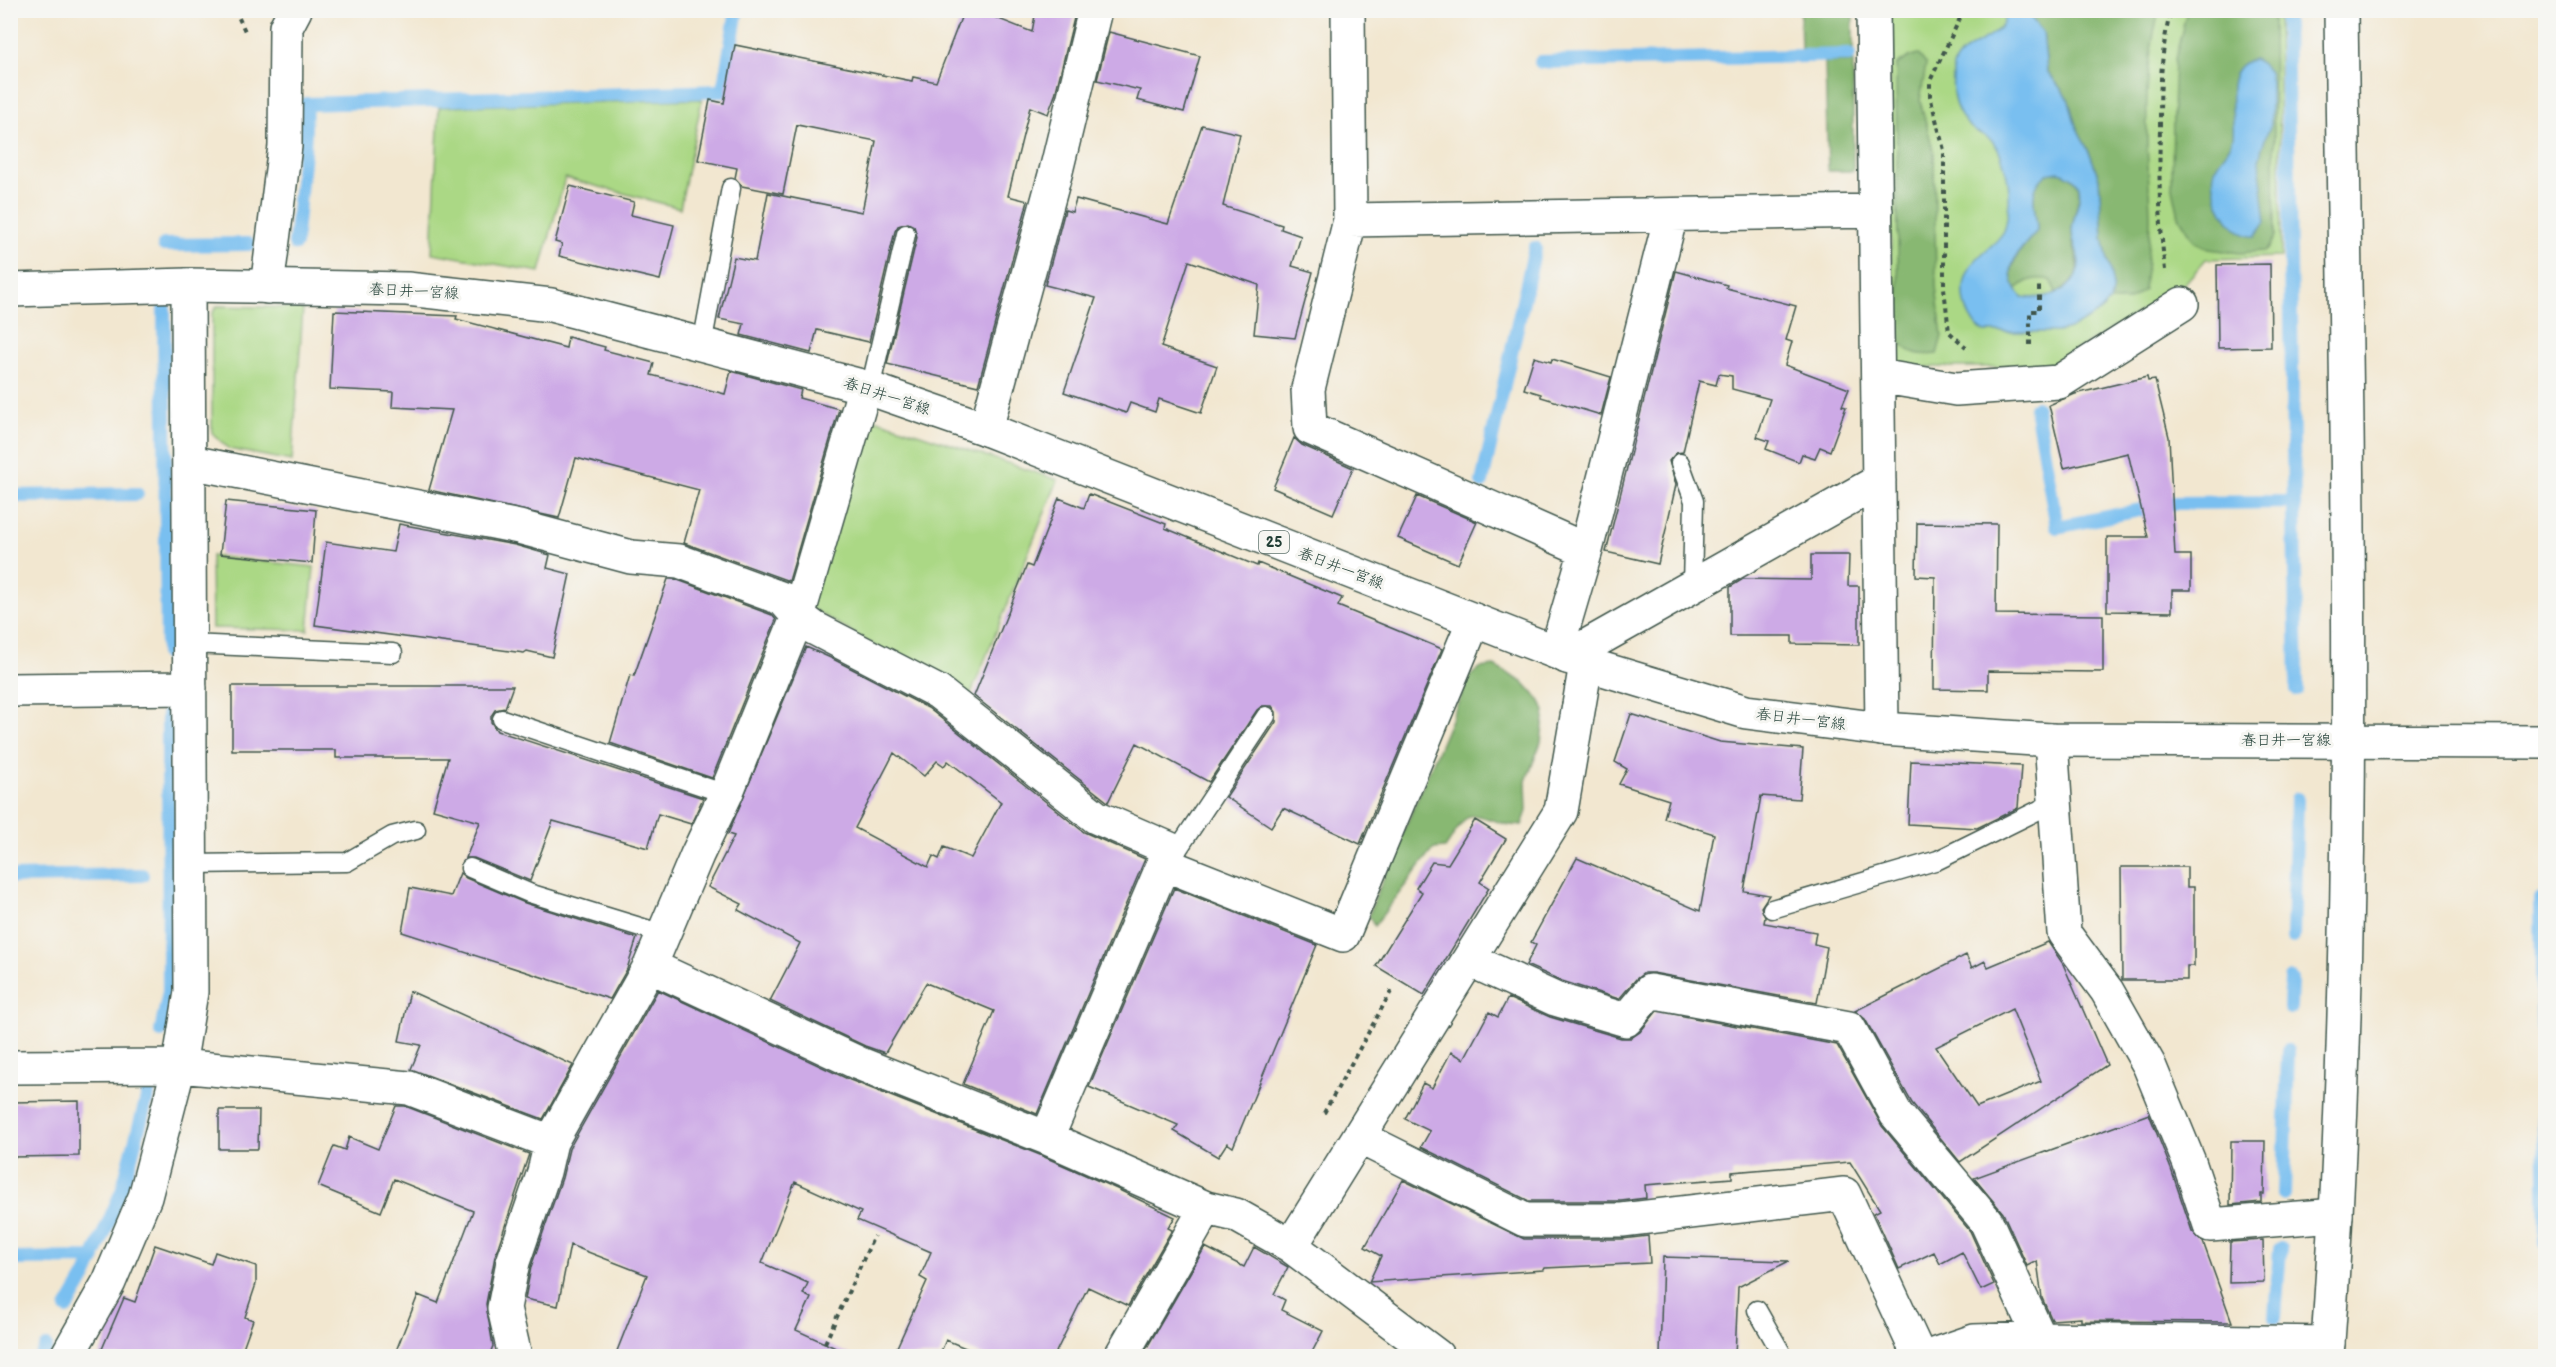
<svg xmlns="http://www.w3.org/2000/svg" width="2556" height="1367" font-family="'Balsamiq Sans','Klee One',sans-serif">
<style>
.green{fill:#abd885;stroke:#658a5c;stroke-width:1.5}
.forest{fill:#88b872;stroke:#547a53;stroke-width:1.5}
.water{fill:#79bff0;stroke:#4c7e92;stroke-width:1.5;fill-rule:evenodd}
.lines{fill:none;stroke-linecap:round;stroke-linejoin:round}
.stream{stroke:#79bff0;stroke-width:14}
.building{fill:#cdaae6;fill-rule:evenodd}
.service-casing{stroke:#3f564b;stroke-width:21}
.minor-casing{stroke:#3f564b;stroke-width:36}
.tertiary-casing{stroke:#3f564b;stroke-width:36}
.primary-casing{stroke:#3f564b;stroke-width:36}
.path{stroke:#3f564b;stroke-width:4;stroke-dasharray:4.5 4.5;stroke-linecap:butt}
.service{stroke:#fff;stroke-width:18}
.minor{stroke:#fff;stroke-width:33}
.tertiary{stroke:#fff;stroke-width:33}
.primary{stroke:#fff;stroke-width:33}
.labels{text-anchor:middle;stroke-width:6;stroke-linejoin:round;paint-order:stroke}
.shield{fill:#f6f6f2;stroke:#60746d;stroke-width:1.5}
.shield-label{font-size:14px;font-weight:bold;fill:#1f3d34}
.street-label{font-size:15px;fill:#1f3d34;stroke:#f6f6f2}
</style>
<rect width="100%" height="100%" fill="#f6f6f2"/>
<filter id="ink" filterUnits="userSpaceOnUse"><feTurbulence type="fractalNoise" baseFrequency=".0167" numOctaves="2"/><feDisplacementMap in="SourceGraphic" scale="12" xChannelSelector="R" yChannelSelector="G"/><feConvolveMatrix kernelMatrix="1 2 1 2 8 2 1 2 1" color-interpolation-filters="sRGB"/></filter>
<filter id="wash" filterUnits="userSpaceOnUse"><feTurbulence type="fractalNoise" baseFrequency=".008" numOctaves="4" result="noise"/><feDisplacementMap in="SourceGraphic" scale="24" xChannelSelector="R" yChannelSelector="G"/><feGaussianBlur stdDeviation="1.35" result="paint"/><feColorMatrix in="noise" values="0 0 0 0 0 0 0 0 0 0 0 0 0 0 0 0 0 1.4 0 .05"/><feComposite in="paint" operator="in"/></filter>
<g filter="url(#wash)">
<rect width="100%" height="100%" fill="#f2e7d0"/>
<path class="green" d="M1889,11H2278L2281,257L2206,259L2181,288L2047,367H1916L1892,361Z
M702,99L680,208L565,178L540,272L432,253L439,107Z
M217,306L303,308L292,461L229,449L212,433V314Z
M869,417L1058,480L968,701L809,607Z
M211,556L314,567L308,630L212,628Z"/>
<path class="forest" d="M1800,11H1853V49L1801,50Z
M2025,11H2159C2140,82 2148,144 2150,216C2150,241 2146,265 2144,290L2128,301H2110L2113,286L2103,238L2099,179L2091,156L2076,126L2068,98L2047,71L2043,32Z
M2187,11H2273L2275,236L2269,247L2264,251L2240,253L2209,249L2195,242L2179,217L2172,184L2173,110L2175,59Z
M1918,54L1926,64L1920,101L1934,153L1936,286L1942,336L1937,354C1920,356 1911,354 1899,342L1896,65L1909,57Z
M1825,62H1853V171H1828Z
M2059,172C2095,182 2072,208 2072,230C2071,260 2094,271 2056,293L2051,280C2036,277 2026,279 2016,290C2002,267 2022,248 2037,231C2037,207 2025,192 2047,173Z
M1494,666L1523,682L1539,700L1545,711L1541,742L1526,781L1527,811L1522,825C1505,829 1476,810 1468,817C1459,824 1452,839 1445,848L1433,849L1374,926L1369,916L1374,901L1469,677L1480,668Z"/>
<path class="water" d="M2007,11H2025L2043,32L2047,71L2068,98L2076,126L2091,156L2099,179L2103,238L2113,286L2110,301L2101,311L2073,328L2058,332H1985C1964,320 1958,289 1970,268C1978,253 1997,245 2004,231C2007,224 2008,211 2009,203C2010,186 2005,156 1993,142C1989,137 1979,134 1974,130C1957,117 1951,98 1953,77C1953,74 1952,67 1954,64C1965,40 2002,43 2007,11ZM2059,172C2096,182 2072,209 2072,231C2072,242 2079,252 2079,263C2078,292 2045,300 2022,297C1998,271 2018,252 2037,231C2037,207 2025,192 2047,174Z
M2254,59L2261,63L2269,72L2271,82V124L2262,147L2259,161L2266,222L2255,236C2231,239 2207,191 2215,169C2219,157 2231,151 2233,137C2236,113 2219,67 2254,59Z"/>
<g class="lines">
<path class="stream" d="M2286,10L2297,690
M1541,62L1849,55
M295,244L304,151L306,104L723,91L737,10
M164,245L249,244
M164,309L167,654
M2036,408L2057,527L2174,503L2294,502
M1482,482L1535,248
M10,496L137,494
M10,877L142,875
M2541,900L2546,1244
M2293,937L2297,799
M2290,1008L2291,979
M161,1031L169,992L168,715
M2284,1194L2288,1051
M10,1259L94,1258
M67,1308L86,1275L122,1191L148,1094
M2275,1317L2280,1249
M41,1356L46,1347"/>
</g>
<g id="blocks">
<path class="building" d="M964,10H976L1032,32L1036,10H1076L1055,95L1048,114L1030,107L1008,196L1028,201L978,386L887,364L917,237L914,226L908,223L898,226L895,231L869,342L817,330L811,353L741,335L744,324L719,319L734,257L755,261L768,193L862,212L876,141L797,125L783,194L742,186L735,178L737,168L698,160L710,100L724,103L735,45L912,81L913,77L936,82Z
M1109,32L1200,56L1184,112L1137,100L1140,90L1097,80Z
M1202,125L1240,134L1223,206L1282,225L1281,229L1301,236L1292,266L1313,272L1295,338L1254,334L1259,285L1189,261L1161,347L1217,366L1201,413L1159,399L1155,412L1130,403L1126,413L1064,392L1096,298L1045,285L1065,210L1072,212L1076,199L1168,224Z
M570,186L634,202L631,215L674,225L660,280L559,256L562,244L555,242Z
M2270,264L2271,347L2218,348L2217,265Z
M1676,271L1727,285L1726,288L1796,306L1786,340L1792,342L1785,365L1849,389L1842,406L1846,407L1830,451L1820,447L1815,458L1802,454L1799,462L1766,449L1769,441L1757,437L1770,399L1732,389V376L1719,374L1716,385L1699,381L1683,452L1676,453L1669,461L1676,485L1658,564L1606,552Z
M334,311L457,316L456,319L566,348L568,337L605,347L604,350L654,363L651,375L725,394L731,371L801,390L799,398L839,409L789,581L684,543L699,490L576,458L559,518L429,490L452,410L392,407L393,392L330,389Z
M1534,357L1551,362L1552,359L1611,377L1601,415L1541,397V394L1524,389Z
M2147,377L2148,381L2155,380L2169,437L2175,555H2191V590H2172V612L2107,611V537H2148L2128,453L2064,468L2049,405L2075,394Z
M1294,438L1302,445L1353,468L1333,514L1273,488Z
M1089,494L1166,524L1165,528L1257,566L1258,563L1342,598L1338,606L1442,649L1360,844L1283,808L1271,827L1226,797L1276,722V712L1272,706H1262L1257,710L1209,782L1137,743L1108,802L974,696L1027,565L1032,567L1059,498L1084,508Z
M1417,496L1477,522L1458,564L1398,538Z
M226,501L316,510L312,563L220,554Z
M1917,523L1997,524L1996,614L2103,615V672L1988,671V690L1934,689L1935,577L1916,576Z
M399,524L515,545L550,555L547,568L570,574L552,657L527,651L524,653L315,625L326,542L393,552Z
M1811,555H1849L1848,586H1859V645L1792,644V636H1730V587L1743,579L1811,580Z
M668,579H675L772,615L776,620L712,778L610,743L630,675L634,676Z
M806,647L833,659L928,708L1084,832L1145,859L1037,1114L963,1084L994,1011L926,983L885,1053L865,1046L770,1001L800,943L738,910L742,904L708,887L734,836L728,834ZM894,753L924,776L937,761L944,766L948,761L1001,802L971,858L944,847L939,859L933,856L928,867L855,828Z
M232,686H513L505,708L495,710L491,716V722L497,731L703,798L691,824L658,814L648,848L553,821L530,881L474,858H466L480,822L433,809L448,758H336V750H232Z
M1631,714L1720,742L1803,749L1799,799L1761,796L1744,891L1769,895L1761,907L1765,917L1764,923L1816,932L1814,944L1827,947L1817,1003L1653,973H1644L1636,979L1619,999L1562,981L1526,965L1536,945L1531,942L1577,858L1700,911L1714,834L1664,818L1669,800L1619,784L1627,769L1615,762Z
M1911,761L2021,766L2018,808L1977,828L1908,824Z
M1475,820L1506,839L1480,882L1489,888L1424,995L1376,966L1422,892L1416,888L1432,862L1448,864Z
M2121,867H2187V887H2194V966H2187V980H2122Z
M460,873L466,878L525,903L637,938L627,969L610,999L402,932L410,888L451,896Z
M1174,888L1317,945L1233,1147L1227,1143L1218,1157L1174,1131L1178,1125L1089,1087Z
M2048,942L2063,964L2107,1065L1960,1162L1912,1103L1865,1019L1855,1011L1966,955L1972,968L1985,961L1988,967ZM2012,1009L2041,1081L1977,1107L1936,1047Z
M658,990L850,1080L1040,1155L1117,1189L1175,1217L1168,1228L1172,1230L1128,1306L1088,1287L1054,1356H985L946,1340L939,1356H893L927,1281L920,1277L931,1252L857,1220L861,1212L795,1182L762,1263L808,1283L803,1294L811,1298L796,1330L853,1356H615L647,1275L570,1245L558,1306L525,1299L531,1267L562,1178L569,1149Z
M410,991L573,1065L543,1119L411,1069L421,1045L399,1041Z
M1508,998L1550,1017L1621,1038H1631L1640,1032L1657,1011L1837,1045L1882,1126L1970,1231L1994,1284L1981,1290L1962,1252L1940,1264L1934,1252L1899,1269L1874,1213L1880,1210L1850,1162L1732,1172V1178L1645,1185L1646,1198L1621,1201H1529L1421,1147L1430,1131L1405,1119L1423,1083L1432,1088L1451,1052L1464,1059L1489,1012L1498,1017Z
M79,1101V1156L10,1157V1102Z
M396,1106H405L529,1154L495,1256L486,1304L493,1346L489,1356H394L418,1295L438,1303L473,1211L394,1179L381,1212L318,1186L334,1146L345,1150L349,1137L378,1149Z
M219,1110H259L258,1149H219Z
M2149,1114L2171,1169L2192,1231L2203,1242L2232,1322L2081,1321V1318L2052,1320L2042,1298L2037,1261L2027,1266L2003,1213L1974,1178Z
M2231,1141H2265L2264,1194H2261V1202L2230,1205Z
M1403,1180L1524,1239H1622L1648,1236L1650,1263L1545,1268L1544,1270L1369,1282L1381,1256L1365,1247Z
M2263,1240L2264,1282L2229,1283L2230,1242Z
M155,1245L211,1264L215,1252L256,1266V1284L245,1317L253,1320L240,1356H99L124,1298L135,1302Z
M1205,1247L1244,1267L1254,1247L1288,1267L1274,1294L1285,1300L1281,1310L1323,1331L1310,1356H1142Z
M1663,1257L1789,1261L1738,1287L1735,1356H1660Z"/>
</g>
</g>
<g filter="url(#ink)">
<use href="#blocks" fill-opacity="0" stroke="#3f564b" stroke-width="1.5"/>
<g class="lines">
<defs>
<path id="service" d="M702,345L731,188
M870,389L906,234
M1680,463L1694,501L1692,586
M190,644L393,653
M502,719L726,794
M1170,849H1178L1266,716
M191,864L347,862L392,836L416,830
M470,868L529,893L663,934
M1772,909L1938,860L2055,802
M1757,1310L1783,1356"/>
<path id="minor" d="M1348,10L1350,220L1308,389L1310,428L1586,550
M1873,10L1882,729
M1350,220L1876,211
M267,287L285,146L286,27L295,10
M1878,376L1956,389L2059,382L2182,304
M986,429L1056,171L1095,10
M190,462L519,527L631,557L679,561L783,599L798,616L814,628L938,692L1096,817L1170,849L1047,1138
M1556,652L1586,550L1671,215
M1567,657L1879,481
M10,690L190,688
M2051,740L2064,933L2107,991L2149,1065L2189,1162L2210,1225L2336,1215
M1164,864L1343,935L1474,620
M1470,960L1555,999L1626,1020L1650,991L1849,1028L1896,1114L1986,1221L2048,1356
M650,966L858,1063L1047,1138L1206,1208L1236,1215L1291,1246L1437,1356
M10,1067L179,1066L409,1088L551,1142
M1359,1137L1525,1220H1622L1844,1194L1919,1356
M1291,1246L1561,811L1586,664
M67,1356L109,1282L145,1197L179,1066L191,992L188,285
M515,1356L504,1308L513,1262L544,1172L551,1142L650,966L697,855L726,794L798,616L865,387
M1121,1356L1206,1208
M1930,1356L1974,1341L2041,1339L2328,1343"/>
<path id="tertiary" d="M2327,1356C2360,909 2347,459 2341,10"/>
<path id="primary" d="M10,290L188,285L407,289L551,305L865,387L986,429L1586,664L1746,712L1882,729L2051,740L2546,742"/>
</defs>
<use href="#service" class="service-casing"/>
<use href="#minor" class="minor-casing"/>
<use href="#tertiary" class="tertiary-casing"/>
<use href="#primary" class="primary-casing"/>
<path class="path" d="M235,10L245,31
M1964,10L1930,81V96L1944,150V288L1949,332L1966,347
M2165,270C2159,222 2159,174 2160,126C2160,87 2161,48 2171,10
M2030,345V311H2039V283
M1324,1113L1393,988
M825,1343L874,1236"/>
<use href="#service" class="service"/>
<use href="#minor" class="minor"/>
<use href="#tertiary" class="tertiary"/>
<use href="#primary" class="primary"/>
</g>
</g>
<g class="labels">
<rect class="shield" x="1259" y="531" width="30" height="22" rx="4.5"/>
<g class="shield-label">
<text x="1274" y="547">25</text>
</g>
<g class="street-label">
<text transform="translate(414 291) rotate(3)" y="5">春日井一宮線</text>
<text transform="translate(887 396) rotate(18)" y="5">春日井一宮線</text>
<text transform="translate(1341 568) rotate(21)" y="5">春日井一宮線</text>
<text transform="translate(1801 719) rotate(7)" y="5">春日井一宮線</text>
<text x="2286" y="745">春日井一宮線</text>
</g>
</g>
<rect width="2556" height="1367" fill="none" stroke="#f6f6f2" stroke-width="36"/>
</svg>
